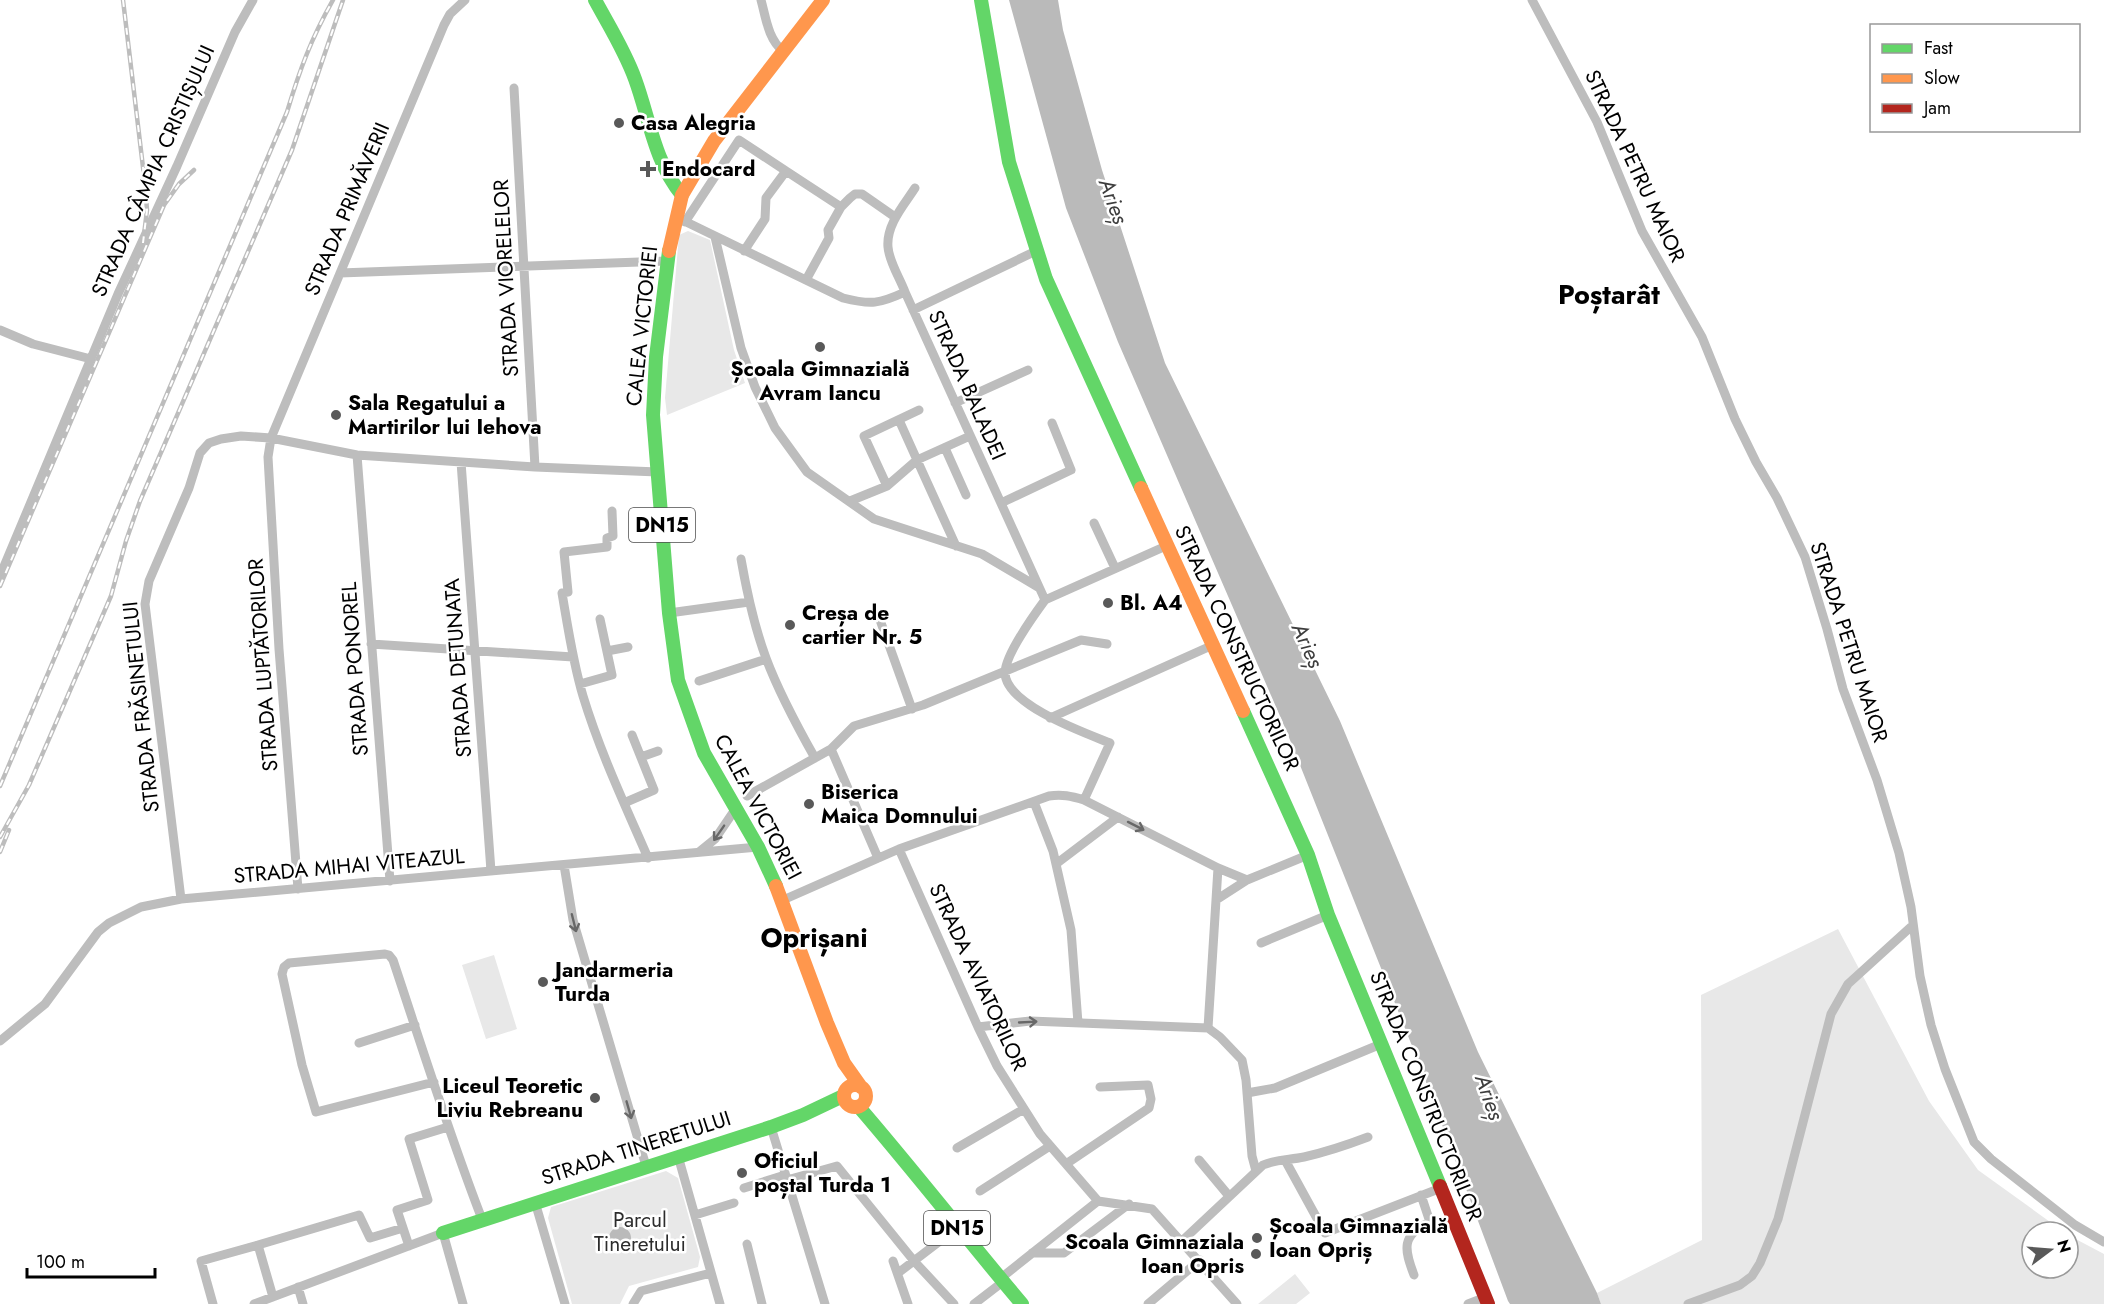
<svg xmlns="http://www.w3.org/2000/svg" width="2104" height="1304" font-family="Jost,sans-serif">
<style>
.green{fill:#e8e8e8}
.water{fill:#bababa}
.lines{fill:none;stroke-linecap:round;stroke-linejoin:round}
.street{stroke:#bdbdbd;stroke-width:9}
.fast{stroke:#63d668;stroke-width:14}
.slow{stroke:#ff974d;stroke-width:14}
.jam{stroke:#b3261e;stroke-width:14}
.rail-casing{stroke:#bdbdbd;stroke-width:4.5}
.rail{stroke:#fff;stroke-width:2;stroke-dasharray:7;stroke-linecap:butt}
.oneway{stroke:#686868}
.poi-dot{fill:#595959;stroke:#fff;stroke-width:2}
.labels{text-anchor:middle;stroke-width:5;stroke-linejoin:round;paint-order:stroke}
.shield{fill:#fff;stroke:#4c4c4c;stroke-width:1.5}
.shield-label{font-size:20px;font-weight:bold;fill:#000}
.poi-label{font-size:21px;font-weight:bold;fill:#000;stroke:#fff;text-anchor:start}
.street-label{font-size:21px;fill:#000;stroke:#fff}
.park-label{font-size:21px;fill:#2c2c2c;stroke:#fff}
.water-label{font-size:22px;font-style:italic;fill:#3d3d3d;stroke:#fff}
.district-label{font-size:27px;font-weight:bold;fill:#000;stroke:#fff}
</style>
<rect width="100%" height="100%" fill="#fff"/>
<path class="green" d="M688,231L710,240L734,350L745,383L667,415L665,398L679,235Z
M1838,929L1929,1101L1978,1170L2064,1232H2032V1268H2068V1235L2104,1254V1304H1601L1597,1293L1702,1240L1701,995Z
M494,955L517,1029L486,1039L462,965Z
M666,1171L678,1178L700,1257L698,1267L629,1286L620,1304H572L548,1218L551,1207Z
M1295,1274L1310,1293L1296,1304H1258Z"/>
<path class="water" d="M1009,0H1058L1063,30L1102,170L1165,363L1340,721L1478,1052L1597,1293L1601,1304H1510L1508,1301L1420,1066L1286,730L1118,342L1066,208Z
M609 1238a11 11 0 1 1 22 0a11 11 0 1 1-22 0Z"/>
<g class="lines">
<path class="street" d="M761,0C766,18 768,39 783,51
M1532,0L1597,122L1642,231L1702,337L1735,419L1756,462L1777,498L1805,557L1827,629L1843,689L1877,780L1899,853L1911,907L1920,976L1931,1025L1945,1069L1974,1142L1991,1159L2075,1225L2104,1242
M514,88L535,467
M915,188C904,205 886,225 888,247C889,262 900,278 905,292L1045,600
M676,217L843,298C871,305 879,304 905,292
M685,222L739,140L786,171
M715,237L741,348L755,387L775,428L807,472L874,519L982,554L1038,587
M744,251L765,219L766,198L786,171L841,207
M340,273L667,261
M806,280L829,238L828,230L841,207L850,198L855,194H862L895,217
M913,310L1036,251
M0,330L33,344L91,359
M955,403L1028,370
M945,448L966,495
M357,455L390,881
M461,462L491,871
M887,486L864,436L919,410
M850,501L887,486L917,460L899,420
M1001,503L1071,470L1052,423
M612,511L613,536L607,538V547L564,552L568,592L562,593C568,628 573,663 583,696C600,752 625,805 648,858
M1094,523L1115,568
M956,546L917,460L970,436
M741,559C747,593 754,626 766,658C779,693 797,726 815,758
M0,576L118,294L177,166L235,32L253,0
M1045,600C1034,615 1005,655 1005,673C1006,705 1085,733 1110,743L1084,800
M1045,600L1166,546
M669,613L749,602
M880,620L912,709
M371,644L573,657
M607,651L628,647
M699,681L766,659
M580,684L612,675L600,619
M1050,718L1213,645
M831,749L878,858
M641,757L658,751
M747,796L831,749L854,726L923,705L1081,640L1107,644
M1034,802L1053,851L1071,930L1078,1023
M624,803L654,790L632,735
M899,849L978,1027L997,1066L1040,1134L1098,1201
M699,852L715,839L732,814L737,810
M1056,864L1118,817
M564,865L573,920L646,1166
M298,889L279,649L268,457L271,438L444,25L450,14L465,0
M181,899L145,604L149,581L189,488L200,453L209,443L221,439L241,436L271,438L357,455L535,467L658,472
M783,900L899,849L1049,796C1062,794 1071,796 1084,800L1218,868L1247,880
M1216,900L1247,880L1308,855
M1261,943L1328,915
M978,1027L1030,1021L1208,1028L1220,1037L1242,1060L1246,1080L1252,1156L1256,1171
M1208,1028L1218,868
M0,1041L45,1004L98,932L109,923L141,907L181,899L758,847
M359,1043L415,1025
M434,1082L316,1112L302,1065L282,974L284,967L289,963L385,954L389,955L393,960C422,1047 449,1134 482,1219
M1247,1093L1275,1088L1381,1044
M771,1127L825,1304
M957,1148L1024,1109
M678,1156L720,1304
M1199,1160L1229,1196
M1285,1160L1325,1233L1441,1188
M1066,1164L1149,1108L1151,1099L1148,1085L1100,1087
M787,1180L837,1166L914,1261L954,1304
M744,1188L785,1175
M980,1191L1050,1146
M535,1202L565,1304
M695,1215L734,1203
M1182,1241L1263,1165C1276,1159 1290,1160 1304,1157C1326,1152 1347,1145 1368,1137
M747,1244L762,1304
M409,1246L397,1210L428,1200L409,1139L448,1127
M1032,1253H1064L1129,1204
M893,1261L908,1304
M898,1273L957,1228
M1414,1275C1404,1249 1401,1235 1430,1222L1421,1195
M1001,1278L1098,1201L1152,1209L1237,1304
M298,1287L303,1304
M273,1297L258,1245L359,1215L370,1238L403,1228
M213,1304L201,1261L258,1245
M254,1304L443,1233L463,1304
M633,1304L641,1291L711,1273
M974,1304L1004,1281
M1148,1304L1200,1260
M1468,1304L1486,1297
M1688,1304L1740,1285L1752,1276L1760,1263L1778,1219L1831,1014L1848,984L1913,925"/>
<path class="fast" d="M595,0C609,26 625,51 635,79C650,120 654,161 682,195
M981,0L1009,162L1046,279L1141,488
M669,251L656,357L653,415L669,613L678,680L704,753L758,847L776,886
M1243,711L1308,855L1328,915L1440,1186
M859,1107C915,1172 967,1239 1022,1304
M443,1233L771,1127L803,1115L843,1096"/>
<path class="slow" d="M669,251L682,195L714,141L823,0
M1141,488L1243,711
M776,886L827,1023L844,1063L861,1087
M844 1096a11 11 0 1 1 22 0a11 11 0 1 1-22 0Z"/>
<path class="jam" d="M1440,1186L1488,1304"/>
<defs>
<path id="rail" d="M123,0L145,184L147,210L143,243
M0,586L164,205L179,184L194,170
M0,786L287,112C300,69 311,39 333,0
M0,837L29,785L111,596L126,541L140,501L292,150L343,0
M0,852L9,830"/>
</defs>
<use href="#rail" class="rail-casing"/>
<use href="#rail" class="rail"/>
</g>
<defs><path id="oneway-shaft" d="M-6 0H5M1.5-3L5.5 0L1.5 3" fill="none" stroke-width="1.6" stroke-linecap="round" stroke-linejoin="round" transform="scale(1.5)"/></defs>
<g class="oneway">
<use href="#oneway-shaft" transform="translate(1136 826) rotate(27)"/>
<use href="#oneway-shaft" transform="translate(719 833) rotate(125)"/>
<use href="#oneway-shaft" transform="translate(574 923) rotate(76)"/>
<use href="#oneway-shaft" transform="translate(1028 1022) rotate(-3)"/>
<use href="#oneway-shaft" transform="translate(629 1110) rotate(74)"/>
</g>
<g class="poi-dot">
<circle cx="619" cy="123" r="6"/>
<path d="M645 160h6v6h6v6h-6v6h-6v-6h-6v-6h6z"/>
<circle cx="820" cy="347" r="6"/>
<circle cx="336" cy="415" r="6"/>
<circle cx="1108" cy="603" r="6"/>
<circle cx="790" cy="625" r="6"/>
<circle cx="809" cy="804" r="6"/>
<circle cx="543" cy="982" r="6"/>
<circle cx="595" cy="1098" r="6"/>
<circle cx="742" cy="1173" r="6"/>
<circle cx="1257" cy="1238" r="6"/>
<circle cx="1256" cy="1254" r="6"/>
</g>
<g class="labels">
<g class="shield">
<rect x="629" y="508" width="66" height="34" rx="4.5"/>
<rect x="924" y="1211" width="66" height="34" rx="4.5"/>
</g>
<g class="shield-label">
<text x="662" y="532">DN15</text>
<text x="957" y="1235">DN15</text>
</g>
<g class="poi-label">
<text x="631" y="130">Casa Alegria</text>
<text x="662" y="176">Endocard</text>
<text x="820" y="376" text-anchor="middle">Școala Gimnazială<tspan x="820" dy="24">Avram Iancu</tspan></text>
<text x="348" y="410">Sala Regatului a<tspan x="348" dy="24">Martirilor lui Iehova</tspan></text>
<text x="1120" y="610">Bl. A4</text>
<text x="802" y="620">Creșa de<tspan x="802" dy="24">cartier Nr. 5</tspan></text>
<text x="821" y="799">Biserica<tspan x="821" dy="24">Maica Domnului</tspan></text>
<text x="555" y="977">Jandarmeria<tspan x="555" dy="24">Turda</tspan></text>
<text x="583" y="1093" text-anchor="end">Liceul Teoretic<tspan x="583" dy="24">Liviu Rebreanu</tspan></text>
<text x="754" y="1168">Oficiul<tspan x="754" dy="24">poștal Turda 1</tspan></text>
<text x="1269" y="1233">Școala Gimnazială<tspan x="1269" dy="24">Ioan Opriș</tspan></text>
<text x="1244" y="1249" text-anchor="end">Scoala Gimnaziala<tspan x="1244" dy="24">Ioan Opris</tspan></text>
</g>
<g class="street-label">
<text transform="translate(1635 166) rotate(65)" y="7">STRADA PETRU MAIOR</text>
<text transform="translate(153 171) rotate(-66)" y="7">STRADA CÂMPIA CRISTIȘULUI</text>
<text transform="translate(347 209) rotate(-67)" y="7">STRADA PRIMĂVERII</text>
<text transform="translate(506 278) rotate(-93)" y="7">STRADA VIORELELOR</text>
<text transform="translate(642 326) rotate(-84)" y="7">CALEA VICTORIEI</text>
<text transform="translate(967 385) rotate(66)" y="7">STRADA BALADEI</text>
<text transform="translate(1849 642) rotate(72)" y="7">STRADA PETRU MAIOR</text>
<text transform="translate(1237 648) rotate(65)" y="7">STRADA CONSTRUCTORILOR</text>
<text transform="translate(263 665) rotate(-94)" y="7">STRADA LUPTĂTORILOR</text>
<text transform="translate(458 668) rotate(-94)" y="7">STRADA DETUNATA</text>
<text transform="translate(355 669) rotate(-94)" y="7">STRADA PONOREL</text>
<text transform="translate(141 707) rotate(-96)" y="7">STRADA FRĂSINETULUI</text>
<text transform="translate(758 807) rotate(62)" y="7">CALEA VICTORIEI</text>
<text transform="translate(349 866) rotate(-5)" y="7">STRADA MIHAI VITEAZUL</text>
<text transform="translate(978 977) rotate(65)" y="7">STRADA AVIATORILOR</text>
<text transform="translate(1426 1096) rotate(68)" y="7">STRADA CONSTRUCTORILOR</text>
<text transform="translate(636 1148) rotate(-18)" y="7">STRADA TINERETULUI</text>
</g>
<g class="park-label">
<text x="640" y="1227">Parcul<tspan x="640" dy="24">Tineretului</tspan></text>
</g>
<g class="water-label">
<text transform="translate(1114 201) rotate(70)" y="8">Arieș</text>
<text transform="translate(1308 645) rotate(66)" y="8">Arieș</text>
<text transform="translate(1490 1097) rotate(71)" y="8">Arieș</text>
</g>
<g class="district-label">
<text x="1609" y="304">Poștarât</text>
<text x="814" y="947">Oprișani</text>
</g>
</g>
<rect x="1870" y="24" width="210" height="108" fill="#ffffff" stroke="#999999" stroke-width="1.5"/>
<rect x="1882" y="44" width="30" height="9" fill="#63d668" stroke="#999999" stroke-width="1.5"/>
<text x="1924" y="54" font-size="18" fill="#000000">Fast</text>
<rect x="1882" y="74" width="30" height="9" fill="#ff974d" stroke="#999999" stroke-width="1.5"/>
<text x="1924" y="84" font-size="18" fill="#000000">Slow</text>
<rect x="1882" y="104" width="30" height="9" fill="#b3261e" stroke="#999999" stroke-width="1.5"/>
<text x="1924" y="114" font-size="18" fill="#000000">Jam</text>
<g transform="translate(2050 1250) rotate(74)"><circle r="28" fill="#ffffff" stroke="#999999" stroke-width="1.5"/>
<path d="M0-4.5L10 22L0 15L-10 22Z" fill="#595959"/>
<text y="-9" font-size="16" font-weight="bold" text-anchor="middle" fill="#000000">N</text>
</g>
<path d="M27 1268v9h128v-9" fill="none" stroke="#000000" stroke-width="3"/>
<text x="36" y="1268" font-size="18" fill="#000000" stroke="#ffffff" stroke-width="4.5" paint-order="stroke">100 m</text>
</svg>
